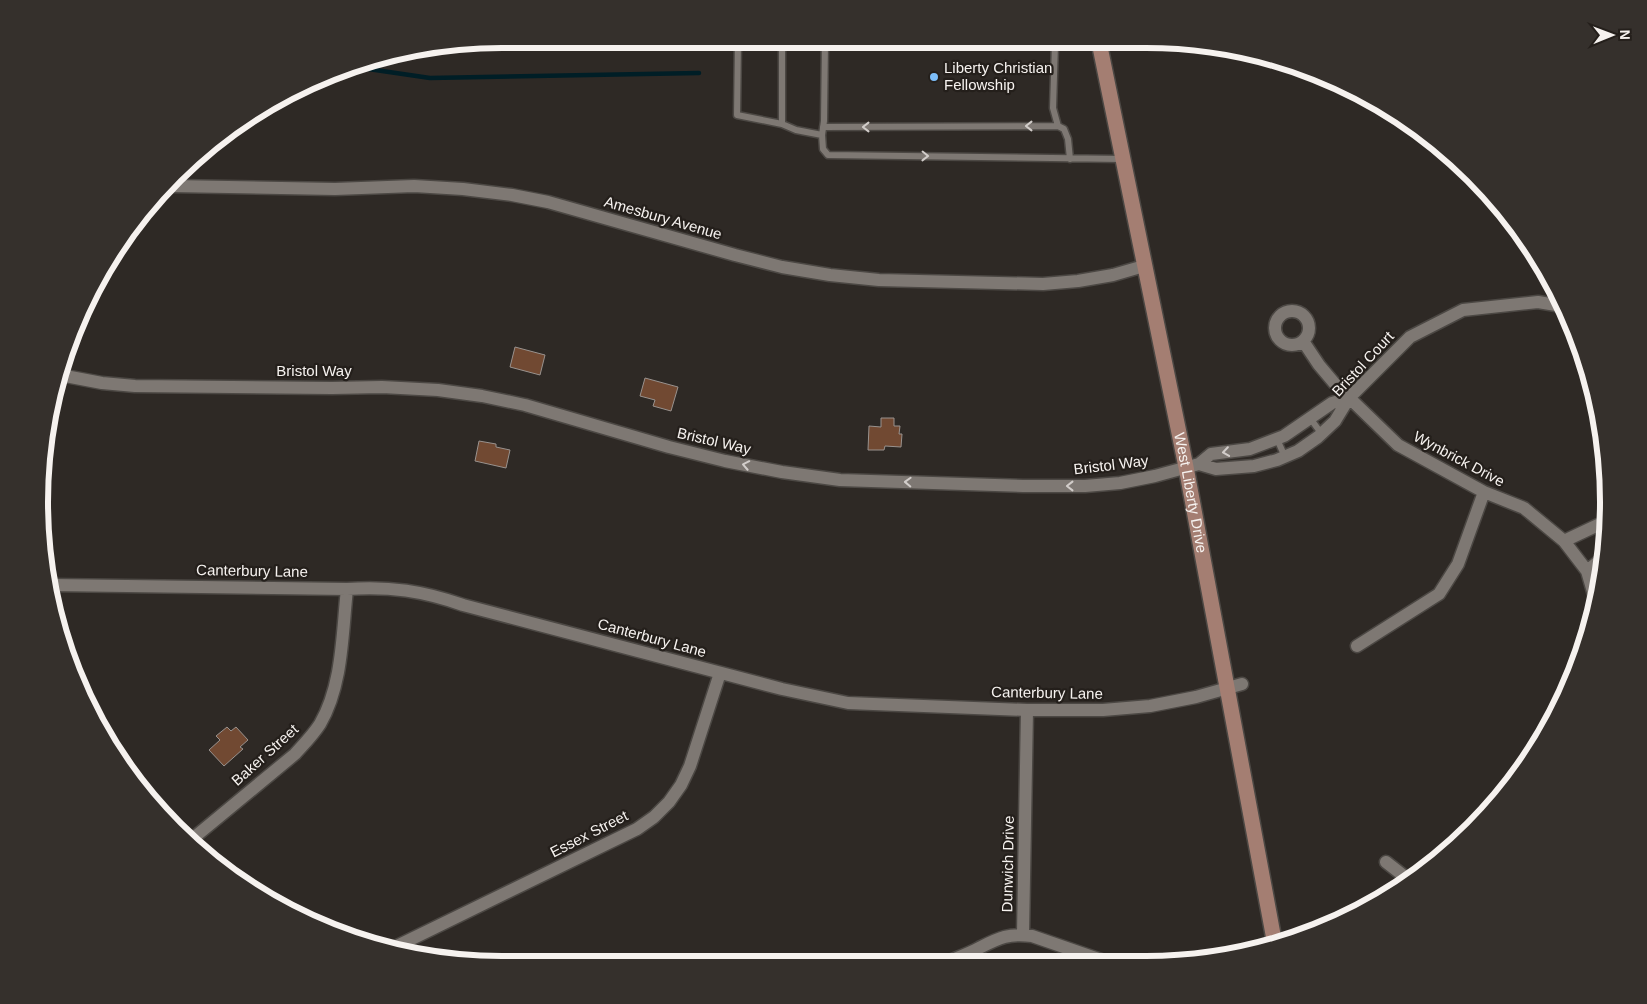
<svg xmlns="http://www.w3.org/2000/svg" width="1647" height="1004" font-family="Arial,sans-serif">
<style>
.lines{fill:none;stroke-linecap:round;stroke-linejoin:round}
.stream{stroke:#001e26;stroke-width:4.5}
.building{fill:#714932;stroke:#99928e}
.lane-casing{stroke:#4c4844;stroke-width:9}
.street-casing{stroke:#4c4844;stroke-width:15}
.secondary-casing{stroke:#4c4844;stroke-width:18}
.lane{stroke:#7e7873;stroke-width:6}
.street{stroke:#7e7873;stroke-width:12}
.secondary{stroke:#a47e72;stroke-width:15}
.oneway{stroke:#d2cdca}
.poi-dot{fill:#7dbef9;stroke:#241f1b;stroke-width:2}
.labels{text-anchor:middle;stroke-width:4.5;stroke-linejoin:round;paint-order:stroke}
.poi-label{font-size:15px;fill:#f6f2ef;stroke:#241f1b;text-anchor:start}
.street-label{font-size:15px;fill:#f6f2ef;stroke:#241f1b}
.rim{fill:none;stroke:#f6f2ef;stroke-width:6}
</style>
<rect width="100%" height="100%" fill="#2e2925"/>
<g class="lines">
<path class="stream" d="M348,66L430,78L699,73"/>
</g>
<path class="building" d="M515,347L545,355L540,375L510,367Z
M645,378L678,387L671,411L653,406L655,400L640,396Z
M881,418H894V426H900L899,434H902L901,447L885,446L884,450H868L869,426L881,427Z
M479,441L496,444V447L510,450L506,468L475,461Z
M227,727L231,731L236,727L248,740L240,747L243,749L224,766L209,750L220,740L216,736Z"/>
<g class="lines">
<defs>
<path id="lane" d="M738,40L737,115L782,124L796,130L822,135
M825,41L824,121L822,135L823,149L828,155L1122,159
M1055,44L1053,108L1058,126
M782,124V40
M823,127L1058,126L1064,129L1068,139L1070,159
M1310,418L1321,433
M1277,439L1285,457"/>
<path id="street" d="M172,186L335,189L414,186L463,189L512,195L548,202L735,255L782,267L830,275L879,280L1043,284L1078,281L1113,275L1144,266
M1275 328a17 17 0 1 1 34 0a17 17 0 1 1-34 0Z
M1303,341L1319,365L1335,384L1398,445L1484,492L1524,508L1564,541L1587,571L1596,602
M60,375L102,383L135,386L332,388L382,387L438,390L482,396L525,405L669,447L725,461L782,472L840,480L1023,486H1085L1120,483L1155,476L1199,464L1211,454L1250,449L1284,436L1332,403L1349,398
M1199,464L1216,469L1254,466L1277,460L1298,451L1318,437L1335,421L1349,398L1410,337L1463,310L1538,302L1562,306
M1564,541L1598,525L1607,529
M1587,571L1603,558
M52,585L347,589C390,586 423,591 463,605L782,689L848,703L1027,710H1103L1150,706L1196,697L1242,684
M1357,646L1439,594L1458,564L1484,492
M191,840L295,754C304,744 313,735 320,724C343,684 342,634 347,589
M1386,862L1409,880
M1023,934L1027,710
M393,948L637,829L654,817L669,802L681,785L690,766L720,673
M945,963C956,958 968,954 979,948C999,938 1008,933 1032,936L1113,964"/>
<g id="secondary">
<path id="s1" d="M1099,42L1186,467L1275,945"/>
</g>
</defs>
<use href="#lane" class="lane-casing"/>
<use href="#street" class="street-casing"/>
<use href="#secondary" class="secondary-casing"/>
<use href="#lane" class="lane"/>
<use href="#street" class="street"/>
<use href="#secondary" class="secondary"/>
</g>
<defs><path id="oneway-chevron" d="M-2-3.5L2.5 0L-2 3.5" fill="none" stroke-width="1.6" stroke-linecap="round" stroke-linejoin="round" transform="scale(1.25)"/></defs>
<g class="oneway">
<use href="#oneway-chevron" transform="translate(1029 126) rotate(180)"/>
<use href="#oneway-chevron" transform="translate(866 127) rotate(180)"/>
<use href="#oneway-chevron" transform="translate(925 156) rotate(1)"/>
<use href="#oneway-chevron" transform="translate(1226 452) rotate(172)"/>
<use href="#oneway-chevron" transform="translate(746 465) rotate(-169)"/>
<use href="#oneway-chevron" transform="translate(908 482) rotate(-178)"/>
<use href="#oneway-chevron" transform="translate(1070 486) rotate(-180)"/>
</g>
<circle class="poi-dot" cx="934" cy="77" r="5"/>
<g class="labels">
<g class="poi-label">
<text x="944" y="73">Liberty Christian<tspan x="944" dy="17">Fellowship</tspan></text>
</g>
<g class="street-label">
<text transform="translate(663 218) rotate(16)" y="5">Amesbury Avenue</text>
<text transform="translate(1363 364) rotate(-47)" y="5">Bristol Court</text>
<text x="314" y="376">Bristol Way</text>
<text transform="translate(714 441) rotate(13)" y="5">Bristol Way</text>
<text transform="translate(1459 459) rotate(28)" y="5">Wynbrick Drive</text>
<text transform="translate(1111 465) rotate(-7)" y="5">Bristol Way</text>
<text dy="5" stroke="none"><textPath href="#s1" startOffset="460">West Liberty Drive</textPath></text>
<text transform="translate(252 571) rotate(1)" y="5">Canterbury Lane</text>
<text transform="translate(652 638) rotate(15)" y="5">Canterbury Lane</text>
<text transform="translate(1047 693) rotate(1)" y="5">Canterbury Lane</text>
<text transform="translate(265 755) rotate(-42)" y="5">Baker Street</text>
<text transform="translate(589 834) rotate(-27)" y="5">Essex Street</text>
<text transform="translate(1008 864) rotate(-89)" y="5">Dunwich Drive</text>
</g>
</g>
<path d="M0 0H1647V1004H0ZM502 48H1146A454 454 0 0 1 1600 502V502A454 454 0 0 1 1146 956H502A454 454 0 0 1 48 502V502A454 454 0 0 1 502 48Z" fill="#35302c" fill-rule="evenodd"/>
<path class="rim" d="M502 48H1146A454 454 0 0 1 1600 502V502A454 454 0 0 1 1146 956H502A454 454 0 0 1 48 502V502A454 454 0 0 1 502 48Z"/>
<g transform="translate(1612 35) rotate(89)" stroke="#241f1b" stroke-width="4" paint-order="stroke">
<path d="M0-4L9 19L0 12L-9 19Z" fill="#f6f2ef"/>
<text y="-8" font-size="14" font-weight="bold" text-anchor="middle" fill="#f6f2ef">N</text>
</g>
</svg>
